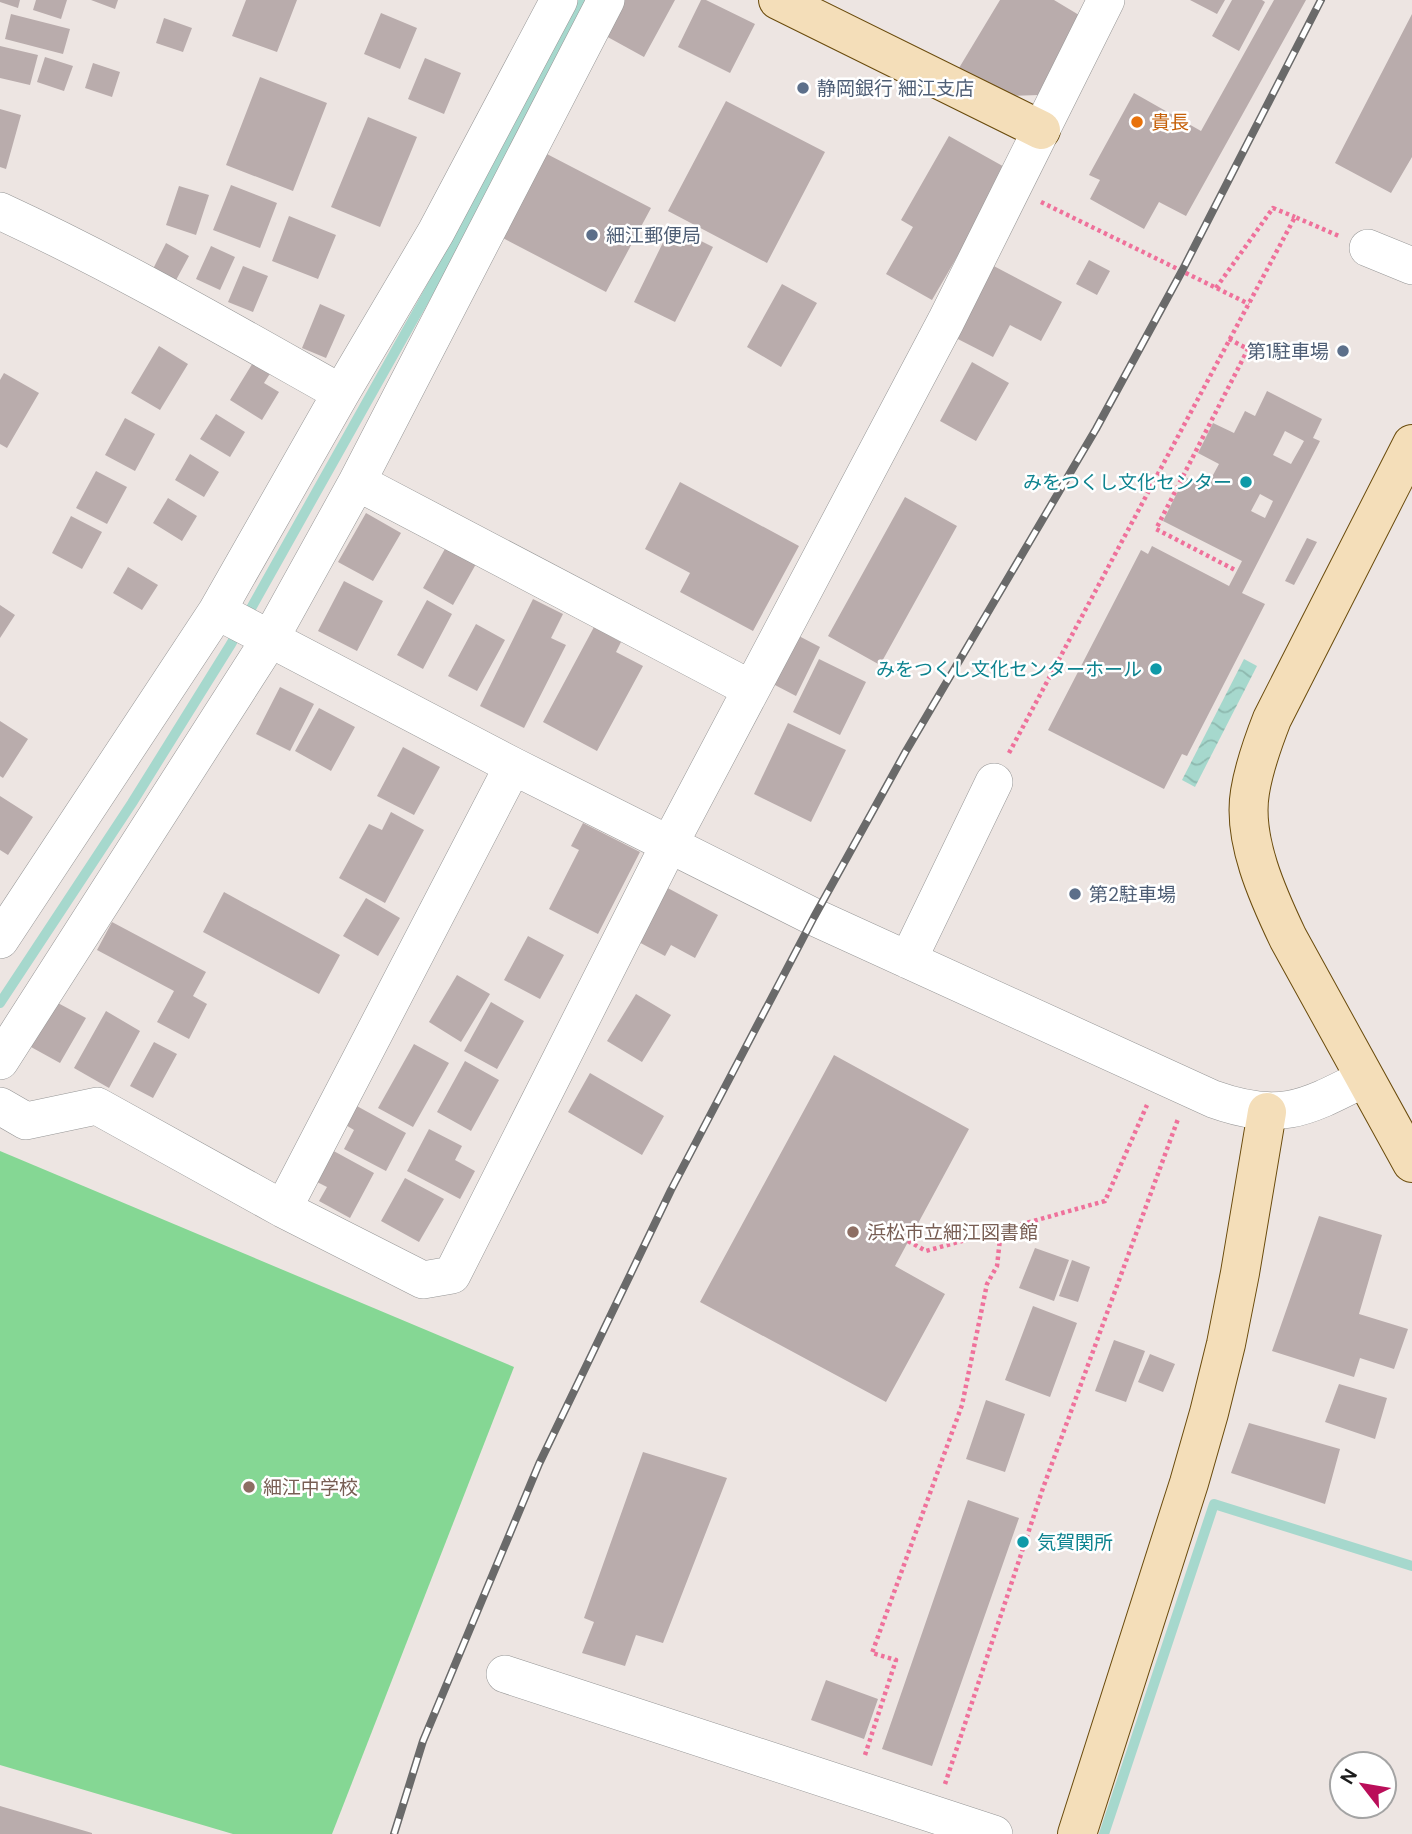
<svg xmlns="http://www.w3.org/2000/svg" width="1412" height="1834" font-family="'DM Sans','Noto Sans JP',sans-serif">
<style>
.pitch{fill:#85d794}
.water{fill:url(#water-waves)}
.lines{fill:none;stroke-linecap:round;stroke-linejoin:round}
.stream{stroke:#a6d8cd;stroke-width:10}
.building{fill:#b9acac;fill-rule:evenodd}
.street-casing{stroke:#969696;stroke-width:38}
.secondary-casing{stroke:#6a4b0c;stroke-width:40}
.path{stroke:#ef719b;stroke-width:4.5;stroke-dasharray:3.5 3.5;stroke-linecap:butt}
.street{stroke:#fff;stroke-width:37}
.secondary{stroke:#f4deb9;stroke-width:38}
.rail-casing{stroke:#6a6a6a;stroke-width:8}
.rail{stroke:#fff;stroke-width:5;stroke-dasharray:16;stroke-linecap:butt}
.service-dot{fill:#5c6f8a;stroke:#fff;stroke-width:2.5}
.food-dot{fill:#e8710a;stroke:#fff;stroke-width:2.5}
.culture-dot{fill:#0f9aa8;stroke:#fff;stroke-width:2.5}
.education-dot{fill:#8d6e63;stroke:#fff;stroke-width:2.5}
.labels{text-anchor:middle;stroke-width:5;stroke-linejoin:round;paint-order:stroke}
.service-label{font-size:19px;fill:#4e5e75;stroke:#fff;text-anchor:start}
.food-label{font-size:19px;fill:#c56008;stroke:#fff;text-anchor:start}
.culture-label{font-size:19px;fill:#0d838f;stroke:#fff;text-anchor:end}
.education-label{font-size:19px;fill:#785e54;stroke:#fff;text-anchor:start}
</style>
<defs>
<pattern id="water-waves" width="16" height="10" patternUnits="userSpaceOnUse" patternTransform="scale(1.75)"><rect width="16" height="10" fill="#a6d8cd"/><path d="M0 5q4-4 8 0t8 0" fill="none" stroke="#8eb9af"/></pattern>
</defs>
<rect width="100%" height="100%" fill="#ede5e2"/>
<path class="pitch" d="M0,1151L514,1367L332,1834H233L0,1765Z"/>
<path class="water" d="M1244,659L1257,666L1195,787L1182,780Z"/>
<g class="lines">
<path class="stream" d="M0,1003L132,803L231,644L437,277L584,0
M1104,1834L1214,1504L1412,1566"/>
</g>
<path class="building" d="M0,0H20L18,8L0,2Z
M36,0H67L61,19L33,10Z
M91,0H118L115,9Z
M246,0H297L277,52L232,36Z
M623,0H675L644,57L604,35Z
M701,0H706L755,24L730,73L678,47Z
M1000,0H1054L1084,18L1039,95L1005,96L959,68Z
M1190,0H1225L1217,14Z
M1232,0H1262L1265,2L1239,51L1212,36Z
M1274,0H1306L1186,216L1159,202L1144,229L1090,199L1100,180L1089,175L1134,93L1201,131Z
M381,13L417,28L400,69L364,54Z
M11,14L70,29L63,54L5,39Z
M1412,14V157L1391,193L1335,163Z
M164,18L192,28L183,52L156,43Z
M0,46L38,55L30,85L0,78Z
M45,57L73,66L64,91L37,82Z
M425,58L461,73L444,114L408,99Z
M93,63L120,72L112,97L85,88Z
M260,77L327,103L293,191L226,165Z
M726,101L825,152L767,263L668,211Z
M0,109L21,115L6,169L0,167Z
M368,117L417,137L380,227L331,207Z
M949,136L1008,169L932,300L886,274L913,227L901,220Z
M545,153L651,208L606,292L501,237Z
M231,185L277,203L260,248L213,230Z
M179,186L209,195L196,235L166,225Z
M289,216L336,235L318,279L272,261Z
M671,226L713,247L675,322L634,302Z
M166,243L189,256L175,282L153,269Z
M211,246L235,257L220,290L196,279Z
M1089,260L1110,271L1097,295L1076,284Z
M988,263L1062,302L1041,341L1010,325L993,357L950,335Z
M243,266L268,276L253,312L228,302Z
M782,284L817,303L781,367L747,347Z
M320,304L345,315L326,358L302,348Z
M159,346L188,364L160,410L131,393Z
M254,361L271,372L264,383L279,392L262,420L230,400Z
M972,362L1009,383L976,441L940,421Z
M4,373L39,393L7,448L0,444V380Z
M1267,391L1322,419L1313,438L1320,441L1242,593L1265,604L1187,756L1182,754L1164,789L1048,730L1141,550L1148,554L1152,546L1229,586L1242,561L1163,521L1185,477L1206,488L1219,464L1198,453L1213,423L1234,433L1245,411L1255,416ZM1285,431L1304,441L1291,464L1273,455ZM1260,494L1273,501L1265,518L1251,511Z
M216,414L245,432L230,457L200,439Z
M125,418L155,434L135,471L105,455Z
M190,454L219,472L204,497L175,480Z
M96,471L127,487L107,524L76,508Z
M680,482L799,546L753,631L680,592L690,573L645,549Z
M905,497L957,526L880,665L828,636Z
M168,498L197,516L182,541L153,523Z
M366,513L401,533L373,581L338,562Z
M71,516L102,532L82,569L52,553Z
M1307,538L1317,542L1294,585L1285,581Z
M446,547L476,564L453,605L423,588Z
M128,567L158,585L142,610L113,593Z
M344,581L383,601L357,651L318,631Z
M533,599L563,614L551,638L566,645L524,728L480,706Z
M427,600L452,614L423,669L397,655Z
M0,605L15,615L0,638Z
M476,624L505,640L477,691L448,676Z
M594,627L621,642L616,652L643,666L597,751L543,722Z
M797,635L820,647L796,696L773,684Z
M819,659L866,682L840,735L793,712Z
M280,687L314,704L290,751L256,734Z
M319,708L355,727L331,771L295,751Z
M0,721L28,739L3,778L0,776Z
M788,723L846,750L811,822L754,794Z
M403,747L440,767L414,815L377,796Z
M0,796L33,817L8,855L0,850Z
M391,812L424,830L385,903L339,878L369,824L382,830Z
M583,823L640,852L598,934L549,909L579,850L571,846Z
M664,886L718,915L695,958L671,945L665,956L635,940Z
M224,892L340,955L319,994L203,932Z
M366,898L400,918L378,956L343,936Z
M112,922L206,972L193,996L207,1004L189,1039L157,1022L174,991L97,950Z
M528,936L564,955L540,999L504,980Z
M457,975L490,994L461,1042L429,1022Z
M636,994L671,1015L642,1062L607,1041Z
M56,1002L86,1018L60,1063L31,1047Z
M491,1002L524,1021L497,1069L464,1051Z
M106,1011L140,1031L109,1088L74,1068Z
M154,1042L177,1054L153,1098L130,1086Z
M414,1044L449,1063L413,1127L378,1108Z
M834,1055L969,1129L895,1266L945,1294L886,1402L700,1302Z
M465,1061L499,1080L471,1131L437,1112Z
M590,1073L664,1116L642,1155L568,1112Z
M355,1105L406,1133L386,1171L344,1149L354,1130L344,1124Z
M429,1129L462,1146L455,1160L475,1171L460,1199L407,1171Z
M330,1149L374,1173L350,1218L319,1201L327,1187L313,1180Z
M405,1178L444,1199L419,1242L381,1221Z
M1319,1216L1382,1235L1359,1314L1408,1329L1394,1369L1360,1358L1354,1377L1272,1351Z
M1035,1248L1069,1260L1054,1301L1019,1288Z
M1072,1260L1090,1267L1078,1302L1059,1296Z
M1033,1306L1077,1323L1050,1397L1005,1380Z
M1114,1340L1145,1351L1126,1402L1095,1391Z
M1150,1354L1175,1364L1163,1392L1138,1382Z
M1339,1384L1387,1398L1375,1439L1325,1422Z
M986,1400L1025,1414L1005,1472L966,1459Z
M1249,1423L1340,1449L1325,1504L1231,1473Z
M643,1452L727,1478L663,1643L636,1635L625,1666L582,1653L594,1622L584,1618Z
M968,1500L1019,1518L932,1766L882,1749Z
M826,1680L878,1699L864,1739L811,1720Z
M0,1806L92,1833V1834H0Z"/>
<g class="lines">
<defs>
<path id="street" d="M0,211C117,265 229,330 341,393
M1368,248L1412,266
M357,482L751,689
M217,611L513,766L814,917L1213,1099C1280,1123 1306,1108 1365,1078
M0,940L217,611L341,393L436,232L559,0
M908,960L994,782
M0,1061L270,639L357,482L606,0
M0,1106L26,1121L97,1106L283,1209L423,1280L452,1275L669,845L946,321L1106,0
M283,1209L513,766
M505,1674L994,1834"/>
<path id="secondary" d="M778,0L1041,130
M1412,444L1272,719C1263,742 1254,767 1250,792C1242,839 1268,896 1288,938L1412,1163
M1077,1834L1189,1483L1209,1413L1226,1344L1240,1273L1267,1112"/>
</defs>
<use href="#street" class="street-casing"/>
<use href="#secondary" class="secondary-casing"/>
<path class="path" d="M1041,202L1249,304
M1216,288L1273,208L1295,217
M1229,339L1248,349L1156,529L1237,571
M1009,753L1295,217L1339,236
M908,1241L926,1251L1105,1201L1147,1105
M865,1755L896,1660L872,1653L962,1405L987,1284L997,1266L1001,1230
M945,1784L1043,1488L1178,1119"/>
<use href="#street" class="street"/>
<use href="#secondary" class="secondary"/>
<defs>
<path id="rail" d="M394,1834L423,1741L539,1464L671,1190L814,917L906,751L1096,429L1182,271L1321,0"/>
</defs>
<use href="#rail" class="rail-casing"/>
<use href="#rail" class="rail"/>
</g>
<g class="service-dot">
<circle cx="803" cy="88" r="7"/>
<circle cx="592" cy="235" r="7"/>
<circle cx="1343" cy="351" r="7"/>
<circle cx="1075" cy="894" r="7"/>
</g>
<circle class="food-dot" cx="1137" cy="122" r="7"/>
<g class="culture-dot">
<circle cx="1246" cy="482" r="7"/>
<circle cx="1156" cy="669" r="7"/>
<circle cx="1023" cy="1542" r="7"/>
</g>
<g class="education-dot">
<circle cx="853" cy="1232" r="7"/>
<circle cx="249" cy="1487" r="7"/>
</g>
<g class="labels">
<g class="service-label">
<text x="817" y="95">静岡銀行 細江支店</text>
<text x="606" y="242">細江郵便局</text>
<text x="1329" y="358" text-anchor="end">第1駐車場</text>
<text x="1089" y="901">第2駐車場</text>
</g>
<g class="food-label">
<text x="1151" y="129">貴長</text>
</g>
<g class="culture-label">
<text x="1232" y="489">みをつくし文化センター</text>
<text x="1142" y="676">みをつくし文化センターホール</text>
<text x="1037" y="1549" text-anchor="start">気賀関所</text>
</g>
<g class="education-label">
<text x="867" y="1239">浜松市立細江図書館</text>
<text x="263" y="1494">細江中学校</text>
</g>
</g>
<g transform="translate(1363 1785) rotate(301)"><circle r="33" fill="#ffffff" stroke="#a4a4a4" stroke-width="2"/>
<path d="M0-5L12 26L0 18L-12 26Z" fill="#ba0e59"/>
<text y="-10" font-size="19" font-weight="bold" text-anchor="middle" fill="#1c1c1c">N</text>
</g>
</svg>
